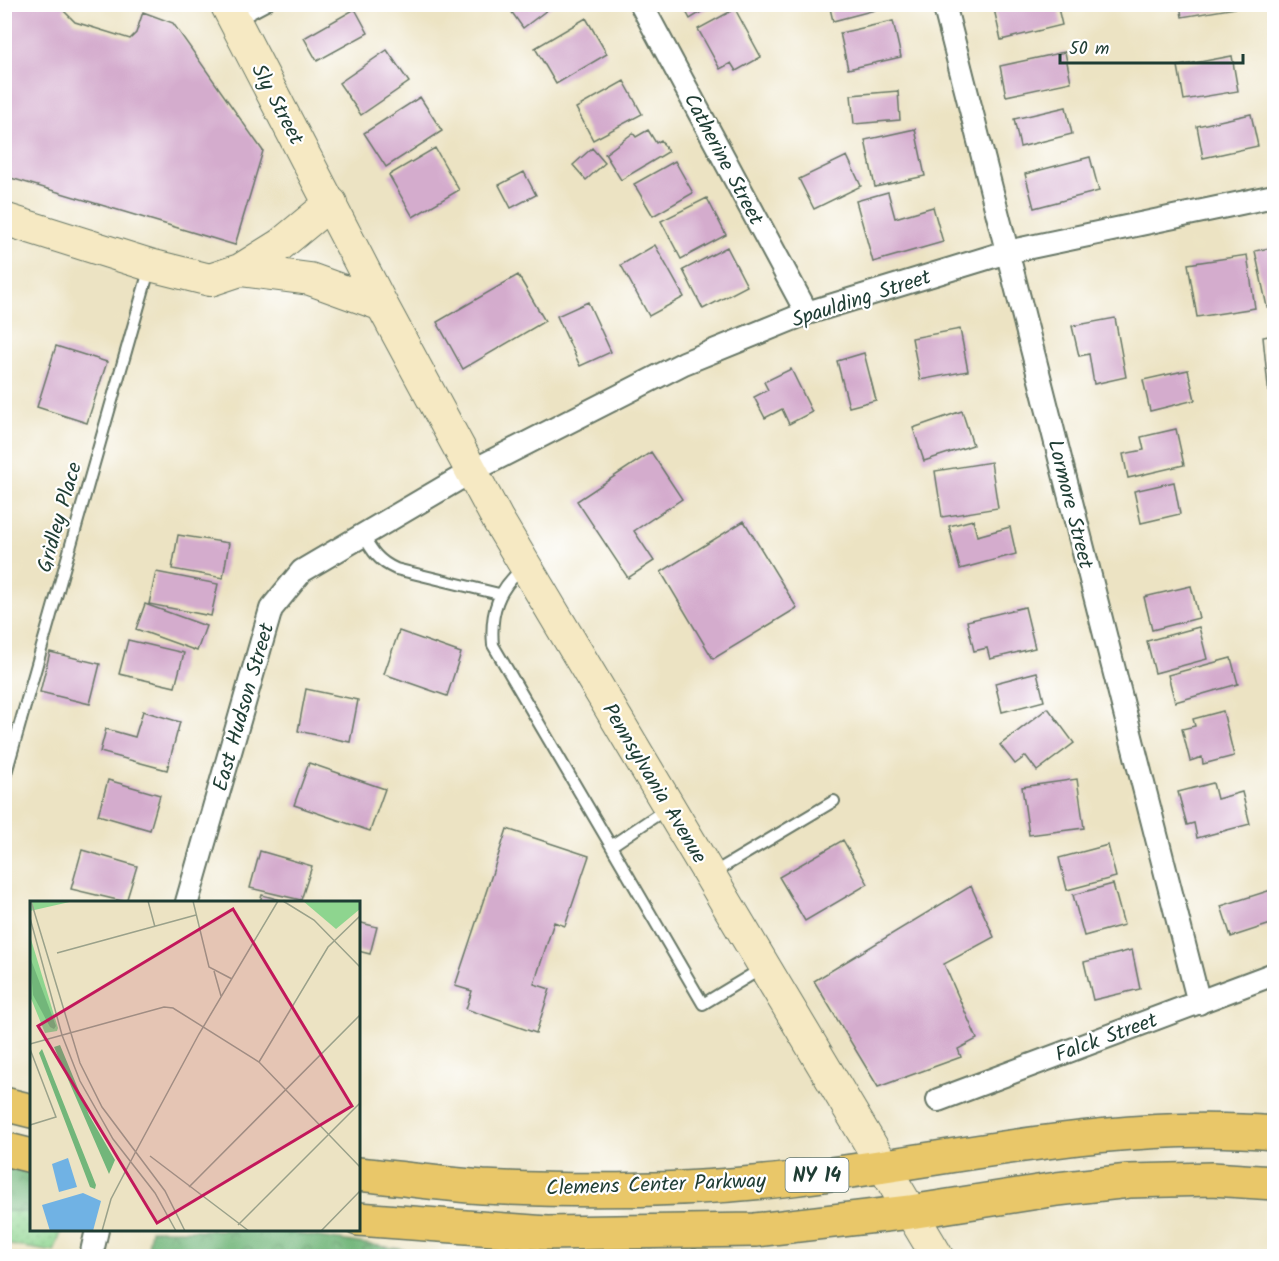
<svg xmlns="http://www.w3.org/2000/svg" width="1279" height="1261" font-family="Kalam,sans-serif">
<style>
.grass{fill:url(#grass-dots);stroke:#568962;stroke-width:1.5}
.forest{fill:url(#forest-crowns);stroke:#487a57;stroke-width:1.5}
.building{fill:#d4accd}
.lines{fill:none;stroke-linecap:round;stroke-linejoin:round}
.lane-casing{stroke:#677766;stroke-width:14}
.street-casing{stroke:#677766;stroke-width:26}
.secondary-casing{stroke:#677766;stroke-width:34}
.primary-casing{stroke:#677766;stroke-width:36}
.lane{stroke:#fff;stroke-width:10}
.street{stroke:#fff;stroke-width:22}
.secondary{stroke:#f6e9c3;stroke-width:32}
.primary{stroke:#e9c769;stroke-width:33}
.labels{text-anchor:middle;stroke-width:4.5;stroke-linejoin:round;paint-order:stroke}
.shield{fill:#fff;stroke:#627771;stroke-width:1.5}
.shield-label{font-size:20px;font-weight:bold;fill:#1f3d34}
.street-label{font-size:21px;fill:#1f3d34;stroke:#fff}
.inset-road{fill:none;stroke:#9aa18a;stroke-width:1.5}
.view{fill:#c2185b;fill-opacity:0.15;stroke:#c2185b;stroke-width:3}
.inset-edge{fill:none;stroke:#1f3d34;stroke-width:3}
</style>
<defs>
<pattern id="grass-dots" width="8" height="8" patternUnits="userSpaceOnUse" patternTransform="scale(1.5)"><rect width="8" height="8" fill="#8ed58f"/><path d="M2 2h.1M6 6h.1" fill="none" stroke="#73ae76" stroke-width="1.8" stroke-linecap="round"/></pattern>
<pattern id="forest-crowns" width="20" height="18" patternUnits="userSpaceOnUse" patternTransform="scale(1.5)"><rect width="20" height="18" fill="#72b67a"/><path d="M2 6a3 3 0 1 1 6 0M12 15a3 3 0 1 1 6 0" fill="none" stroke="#5d9565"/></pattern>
</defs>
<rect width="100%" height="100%" fill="#fff"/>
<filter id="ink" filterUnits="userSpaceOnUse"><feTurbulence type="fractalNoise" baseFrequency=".0167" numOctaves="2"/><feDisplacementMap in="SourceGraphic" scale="12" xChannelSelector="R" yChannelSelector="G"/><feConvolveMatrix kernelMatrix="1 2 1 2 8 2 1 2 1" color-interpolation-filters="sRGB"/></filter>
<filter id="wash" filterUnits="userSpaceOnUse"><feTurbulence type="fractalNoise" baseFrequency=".008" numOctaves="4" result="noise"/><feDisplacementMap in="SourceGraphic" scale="24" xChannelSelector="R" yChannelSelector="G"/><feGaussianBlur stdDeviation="1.35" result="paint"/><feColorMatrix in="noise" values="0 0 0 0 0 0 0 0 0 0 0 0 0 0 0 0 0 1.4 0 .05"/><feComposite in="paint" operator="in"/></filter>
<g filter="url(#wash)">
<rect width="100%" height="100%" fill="#ece3c3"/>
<path class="grass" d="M4,1159L31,1165L32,1230H62L54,1252L5,1244Z"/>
<path class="forest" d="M4,1168L31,1172V1212L5,1211Z
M151,1230H272L446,1256H209L148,1248Z"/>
<g id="blocks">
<path class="building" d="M4,4H67L64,11L75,22L130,39L136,33L143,12L173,23L263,151L235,245L4,176Z
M506,4H555L523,28Z
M682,4H714L690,19Z
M829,4H874L875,10L833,21Z
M1013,4H1057L1062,25L1001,40L994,9Z
M1180,4H1235L1236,8L1182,17Z
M355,9L368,33L317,61L304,38Z
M735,9L761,57L736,71L731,63L720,69L698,29Z
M586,18L607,54L556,84L535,48Z
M893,21L901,57L848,69L840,33Z
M387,50L409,82L361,115L339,83Z
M1065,52L1071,82L1006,96L1000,66Z
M1232,56L1238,91L1184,100L1178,66Z
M624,81L642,114L593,140L576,108Z
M898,91L900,120L854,124L851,95Z
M420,97L442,131L386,167L364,133Z
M1066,107L1072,134L1020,147L1014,119Z
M1251,114L1258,146L1203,158L1197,126Z
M915,129L925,176L875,187L865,140Z
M648,130L656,143L661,140L668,152L621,180L605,154L633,133L636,137Z
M435,148L459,190L413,217L389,175Z
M592,148L605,163L586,180L573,165Z
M847,156L861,186L814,209L799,179Z
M1090,157L1099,191L1034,208L1025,174Z
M675,161L693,193L653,216L634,184Z
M524,172L536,195L511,208L499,185Z
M888,192L895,218L933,207L943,242L873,262L856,201Z
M707,198L726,235L681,259L661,221Z
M655,245L684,297L649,316L621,265Z
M727,247L747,286L703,309L683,270Z
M1274,247V305L1267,307L1255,251Z
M1247,255L1255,308L1197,317L1188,264Z
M518,275L545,321L463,369L437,322Z
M588,302L611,352L580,366L557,316Z
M1115,318L1126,377L1094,384L1089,354L1079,356L1072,326Z
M960,329L968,371L920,380L912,338Z
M1274,335V395L1269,396L1263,337Z
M56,346L107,362L87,423L37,407Z
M864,353L876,400L849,407L837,361Z
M791,369L812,412L789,424L782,409L765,418L754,397L768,390L764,382Z
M1188,370L1195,400L1150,411L1143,380Z
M962,411L973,445L924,461L913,428Z
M1176,429L1184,465L1128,478L1123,454L1144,450L1141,437Z
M651,452L682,499L634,531L654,561L628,578L577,501Z
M991,462L998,508L942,517L935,471Z
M1174,482L1180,514L1141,523L1134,491Z
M973,520L977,536L1010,527L1016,554L960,569L949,526Z
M744,521L797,608L713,659L661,572Z
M178,535L229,543L223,578L172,569Z
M156,572L218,584L211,616L149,604Z
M1191,586L1199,618L1152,630L1144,597Z
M145,604L206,626L197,651L136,629Z
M1025,607L1035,648L990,659L987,648L974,651L967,621Z
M1199,627L1207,659L1155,673L1147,641Z
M399,631L461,653L447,696L384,674Z
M128,640L184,653L175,687L119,674Z
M50,652L100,664L90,704L40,692Z
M1231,658L1238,684L1175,702L1168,675Z
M1037,672L1044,701L1002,712L995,683Z
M306,689L358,700L350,742L298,731Z
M1048,708L1074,743L1037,771L1026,756L1015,764L1000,745Z
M143,711L180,722L167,770L100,752L106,729L135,737Z
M1223,711L1234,756L1203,764L1202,757L1190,761L1182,729L1195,726L1193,719Z
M309,763L385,789L370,831L294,805Z
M1077,779L1084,828L1029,835L1022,787Z
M108,780L160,795L150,830L98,815Z
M1213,783L1217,799L1242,792L1250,824L1197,838L1194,823L1187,825L1178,792Z
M507,829L589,856L565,926L554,922L534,984L550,989L536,1033L466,1009L472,991L455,986Z
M843,840L868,884L805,921L779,877Z
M1108,845L1116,877L1067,890L1059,858Z
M82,850L137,866L126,902L71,889Z
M260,851L312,866L301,900L250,888Z
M1113,884L1124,925L1084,936L1073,895Z
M971,886L994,937L944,964L977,1039L958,1049L961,1057L878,1087L814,981Z
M1274,889V923L1231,937L1221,906Z
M262,895L288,902H260Z
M358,922L377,927L370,954L358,951Z
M1132,950L1140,989L1093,1000L1084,962Z"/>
</g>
</g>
<g filter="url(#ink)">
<use href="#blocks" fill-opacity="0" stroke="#677766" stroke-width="1.5"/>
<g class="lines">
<defs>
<path id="lane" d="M238,20L268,4
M363,535C372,551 378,561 396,569L499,594
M523,568C498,589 490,612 493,645L611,846L666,809
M4,780L150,267
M611,846L703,1004L761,969
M713,873L834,801"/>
<path id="street" d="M641,4L807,313
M944,4L1199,1003
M187,902L271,609L302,571L472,471L684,363L807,313L1007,252L1274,196
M938,1100L1274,974
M91,1256L97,1230"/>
<path id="secondary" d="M226,4L382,305L498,520L937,1256
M4,219L150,265L210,280L240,270L280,245L331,203
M240,270L310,279L382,305"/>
<path id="primary" d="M4,1104L32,1111
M4,1149L32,1156
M358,1174C400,1178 441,1184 483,1187C585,1192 691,1191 792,1179C952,1160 1113,1119 1274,1133
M358,1219L547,1233L755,1230L910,1212L1057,1189L1129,1181L1212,1179L1274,1183"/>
</defs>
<use href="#lane" class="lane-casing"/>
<use href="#street" class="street-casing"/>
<use href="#secondary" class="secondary-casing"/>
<use href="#primary" class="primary-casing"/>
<use href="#lane" class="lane"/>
<use href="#street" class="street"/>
<use href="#secondary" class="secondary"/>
<use href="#primary" class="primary"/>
</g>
</g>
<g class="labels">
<rect class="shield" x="785.5" y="1158" width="63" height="34" rx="4.5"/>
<g class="shield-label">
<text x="817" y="1182">NY 14</text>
</g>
<g class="street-label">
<text transform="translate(278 104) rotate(62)" y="7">Sly Street</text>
<text transform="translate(724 159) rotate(62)" y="7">Catherine Street</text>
<text transform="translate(861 298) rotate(-18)" y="7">Spaulding Street</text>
<text transform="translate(1071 504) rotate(76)" y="7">Lormore Street</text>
<text transform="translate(59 517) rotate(-74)" y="7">Gridley Place</text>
<text transform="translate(243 707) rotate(-74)" y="7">East Hudson Street</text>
<text transform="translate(655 783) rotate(59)" y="7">Pennsylvania Avenue</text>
<text transform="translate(1106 1037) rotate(-20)" y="7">Falck Street</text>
<text transform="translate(656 1184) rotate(-2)" y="7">Clemens Center Parkway</text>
</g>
</g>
<g transform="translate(30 901)">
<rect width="330" height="330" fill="#ece3c3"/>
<path d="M0,0H44L0,10ZM0,35L28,127L27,130L15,132L0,95Z" fill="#8ed58f"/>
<path d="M0,56L26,125L24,128L20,126L3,94ZM30,144L59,214L85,259L79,273L24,146ZM12,148L66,284L65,288L60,286L9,152Z" fill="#72b67a"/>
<path d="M273,0H330V8L306,28Z" fill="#8ed58f"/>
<path d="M38,257L47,286L29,291L22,263ZM53,292L71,300L63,330H20L12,304Z" fill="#70b2e4"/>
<path class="inset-road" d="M1,0L50,162L72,206L135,290L155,330M118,0L125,26M163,0L179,66L202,78M253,0L284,19L330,66M0,17L32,134L50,180L83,238L125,292L146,330M27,52L166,14M184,70L191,95M0,143L134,106L143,107L229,161L330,266M0,148L26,216L0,224M229,161L298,46L330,15M120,255L219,330M159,286L330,114M208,324L330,202M72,330L81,298L105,252L169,133L248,0M291,330L330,290"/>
<path class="view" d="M203,8L322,205L127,322L8,125Z"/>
<rect width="330" height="330" class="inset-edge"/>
</g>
<rect width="1279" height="1261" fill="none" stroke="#fff" stroke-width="24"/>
<path d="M1060 54v9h183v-9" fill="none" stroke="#1f3d34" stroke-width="3"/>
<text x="1069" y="54" font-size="18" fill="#1f3d34" stroke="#ffffff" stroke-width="4.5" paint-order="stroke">50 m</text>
</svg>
